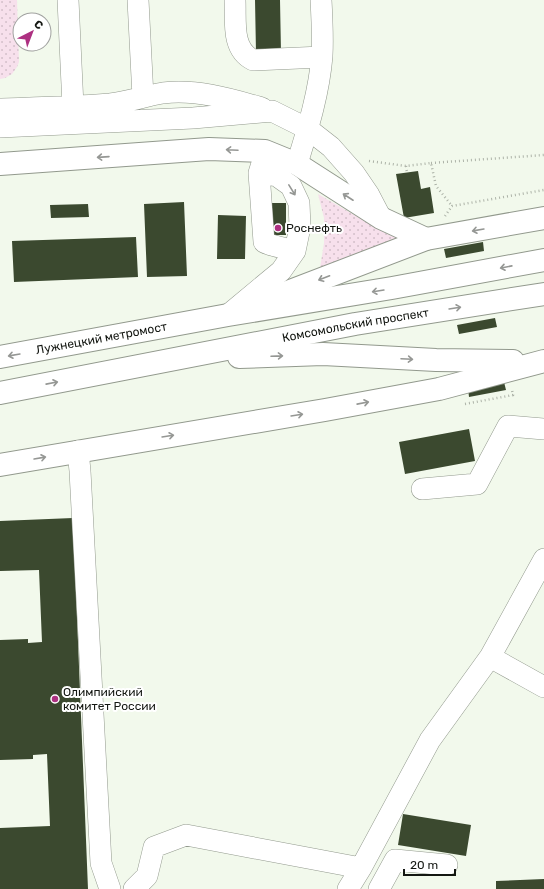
<svg xmlns="http://www.w3.org/2000/svg" width="544" height="889" font-family="Rubik,sans-serif">
<style>
.grass{fill:url(#grass-dots)}
.building{fill:#3b492f}
.lines{fill:none;stroke-linecap:round;stroke-linejoin:round}
.minor-casing{stroke:#92998d;stroke-width:22}
.major-casing{stroke:#92998d;stroke-width:24}
.path{stroke:#adb3a8;stroke-width:2.5;stroke-dasharray:1 3;stroke-linecap:butt}
.minor{stroke:#fff;stroke-width:21}
.major{stroke:#fff;stroke-width:22}
.oneway{stroke:#959794}
.poi-dot{fill:#ad3081;stroke:#fff;stroke-width:1.5}
.labels{text-anchor:middle;stroke-width:4;stroke-linejoin:round;paint-order:stroke}
.poi-label{font-size:12px;fill:#141712;stroke:#fff;text-anchor:start}
.street-label{font-size:12px;fill:#141712;stroke:#fff}
</style>
<defs>
<pattern id="grass-dots" width="8" height="8" patternUnits="userSpaceOnUse"><rect width="8" height="8" fill="#f7e0ec"/><path d="M2 2h.1M6 6h.1" fill="none" stroke="#d3bfc9" stroke-width="1.8" stroke-linecap="round"/></pattern>
</defs>
<rect width="100%" height="100%" fill="#f2f9ec"/>
<path class="grass" d="M0,0H17L19,62L17,67L12,74L5,78L0,79Z
M318,194L389,235L404,239L320,268L324,243V218Z"/>
<path class="building" d="M255,0H280L281,53H256Z
M418,171L421,189L430,187L434,213L404,218L396,174Z
M184,202L187,276L147,277L144,204Z
M265,203H286V235H265Z
M88,204L89,217L51,218L50,205Z
M218,215L246,216L245,259H217Z
M136,237L138,277L14,282L12,241Z
M483,242L484,251L446,258L444,249Z
M495,318L497,327L459,334L457,325Z
M504,382L506,390L469,397L468,388Z
M469,429L475,461L405,474L399,442Z
M73,518L88,889H0V828L50,826L47,754L33,755V759L0,760V640L28,639V643L42,642L39,570L0,571V521Z
M403,814L471,825L466,856L398,845Z
M544,879V889H496V881Z"/>
<g class="lines">
<defs>
<path id="minor" d="M68,0L73,106
M138,0L143,97
M235,0C236,21 231,49 253,60L322,57
M0,109C36,108 73,107 110,104C128,102 145,96 163,93C197,89 230,99 262,108
M0,127L193,118L272,111L308,129L331,147L354,173L369,195L381,218
M263,160L259,173L264,242C270,246 286,248 295,251
M297,164C308,128 319,93 322,56C323,37 322,18 321,0
M228,315L281,271L295,251L300,227L299,203L291,186L277,176L259,173
M78,451L80,471L101,863L110,889
M422,489L477,484L508,426L544,429
M490,657L544,687
M134,889L147,876L154,847L186,835L361,868
M348,889L361,868L430,740L490,657L544,559
M379,889L395,860L447,865"/>
<g id="major">
<path d="M0,164L209,149L265,151L297,164L381,218L426,239"/>
<path d="M272,298L426,239L544,218"/>
<path id="s1" d="M0,357L228,315L392,288L544,260"/>
<path d="M239,357L323,354L436,360L513,361"/>
<path id="s2" d="M0,393L355,324L544,294"/>
<path d="M0,465L325,410L439,389L544,361"/>
</g>
</defs>
<use href="#minor" class="minor-casing"/>
<use href="#major" class="major-casing"/>
<path class="path" d="M369,161L406,166L431,163L436,186L452,206
M431,163L544,155
M406,166L407,173
M445,216L452,206L544,190
M465,404L513,395L512,390"/>
<use href="#minor" class="minor"/>
<use href="#major" class="major"/>
</g>
<defs><path id="oneway-shaft" d="M-6 0H5M1.5-3L5.5 0L1.5 3" fill="none" stroke-width="1.6" stroke-linecap="round" stroke-linejoin="round"/></defs>
<g class="oneway">
<use href="#oneway-shaft" transform="translate(232 150) rotate(-177)"/>
<use href="#oneway-shaft" transform="translate(103 157) rotate(176)"/>
<use href="#oneway-shaft" transform="translate(292 190) rotate(58)"/>
<use href="#oneway-shaft" transform="translate(348 197) rotate(-147)"/>
<use href="#oneway-shaft" transform="translate(478 230) rotate(170)"/>
<use href="#oneway-shaft" transform="translate(506 267) rotate(169)"/>
<use href="#oneway-shaft" transform="translate(324 278) rotate(159)"/>
<use href="#oneway-shaft" transform="translate(378 291) rotate(171)"/>
<use href="#oneway-shaft" transform="translate(455 308) rotate(-9)"/>
<use href="#oneway-shaft" transform="translate(14 355) rotate(170)"/>
<use href="#oneway-shaft" transform="translate(277 356) rotate(-2)"/>
<use href="#oneway-shaft" transform="translate(407 359) rotate(3)"/>
<use href="#oneway-shaft" transform="translate(52 383) rotate(-11)"/>
<use href="#oneway-shaft" transform="translate(363 403) rotate(-11)"/>
<use href="#oneway-shaft" transform="translate(297 415) rotate(-9)"/>
<use href="#oneway-shaft" transform="translate(168 436) rotate(-9)"/>
<use href="#oneway-shaft" transform="translate(40 458) rotate(-10)"/>
</g>
<g class="poi-dot">
<circle cx="278" cy="228" r="4"/>
<circle cx="55" cy="699" r="4"/>
</g>
<g class="labels">
<g class="poi-label">
<text x="286" y="232">Роснефть</text>
<text x="63" y="696">Олимпийский<tspan x="63" dy="14">комитет России</tspan></text>
</g>
<g class="street-label">
<text dy="4" stroke="none"><textPath href="#s2" startOffset="362">Комсомольский проспект</textPath></text>
<text dy="4" stroke="none"><textPath href="#s1" startOffset="103">Лужнецкий метромост</textPath></text>
</g>
</g>
<g transform="translate(32 32) rotate(42)"><circle r="19" fill="#ffffff" stroke="#a1a2a0"/>
<path d="M0-3L7 15L0 10L-7 15Z" fill="#ad3081"/>
<text y="-6" font-size="11" font-weight="bold" text-anchor="middle" fill="#141712">С</text>
</g>
<path d="M404 869v6h51v-6" fill="none" stroke="#141712" stroke-width="2"/>
<text x="410" y="869" font-size="12" fill="#141712" stroke="#ffffff" stroke-width="3" paint-order="stroke">20 m</text>
</svg>
